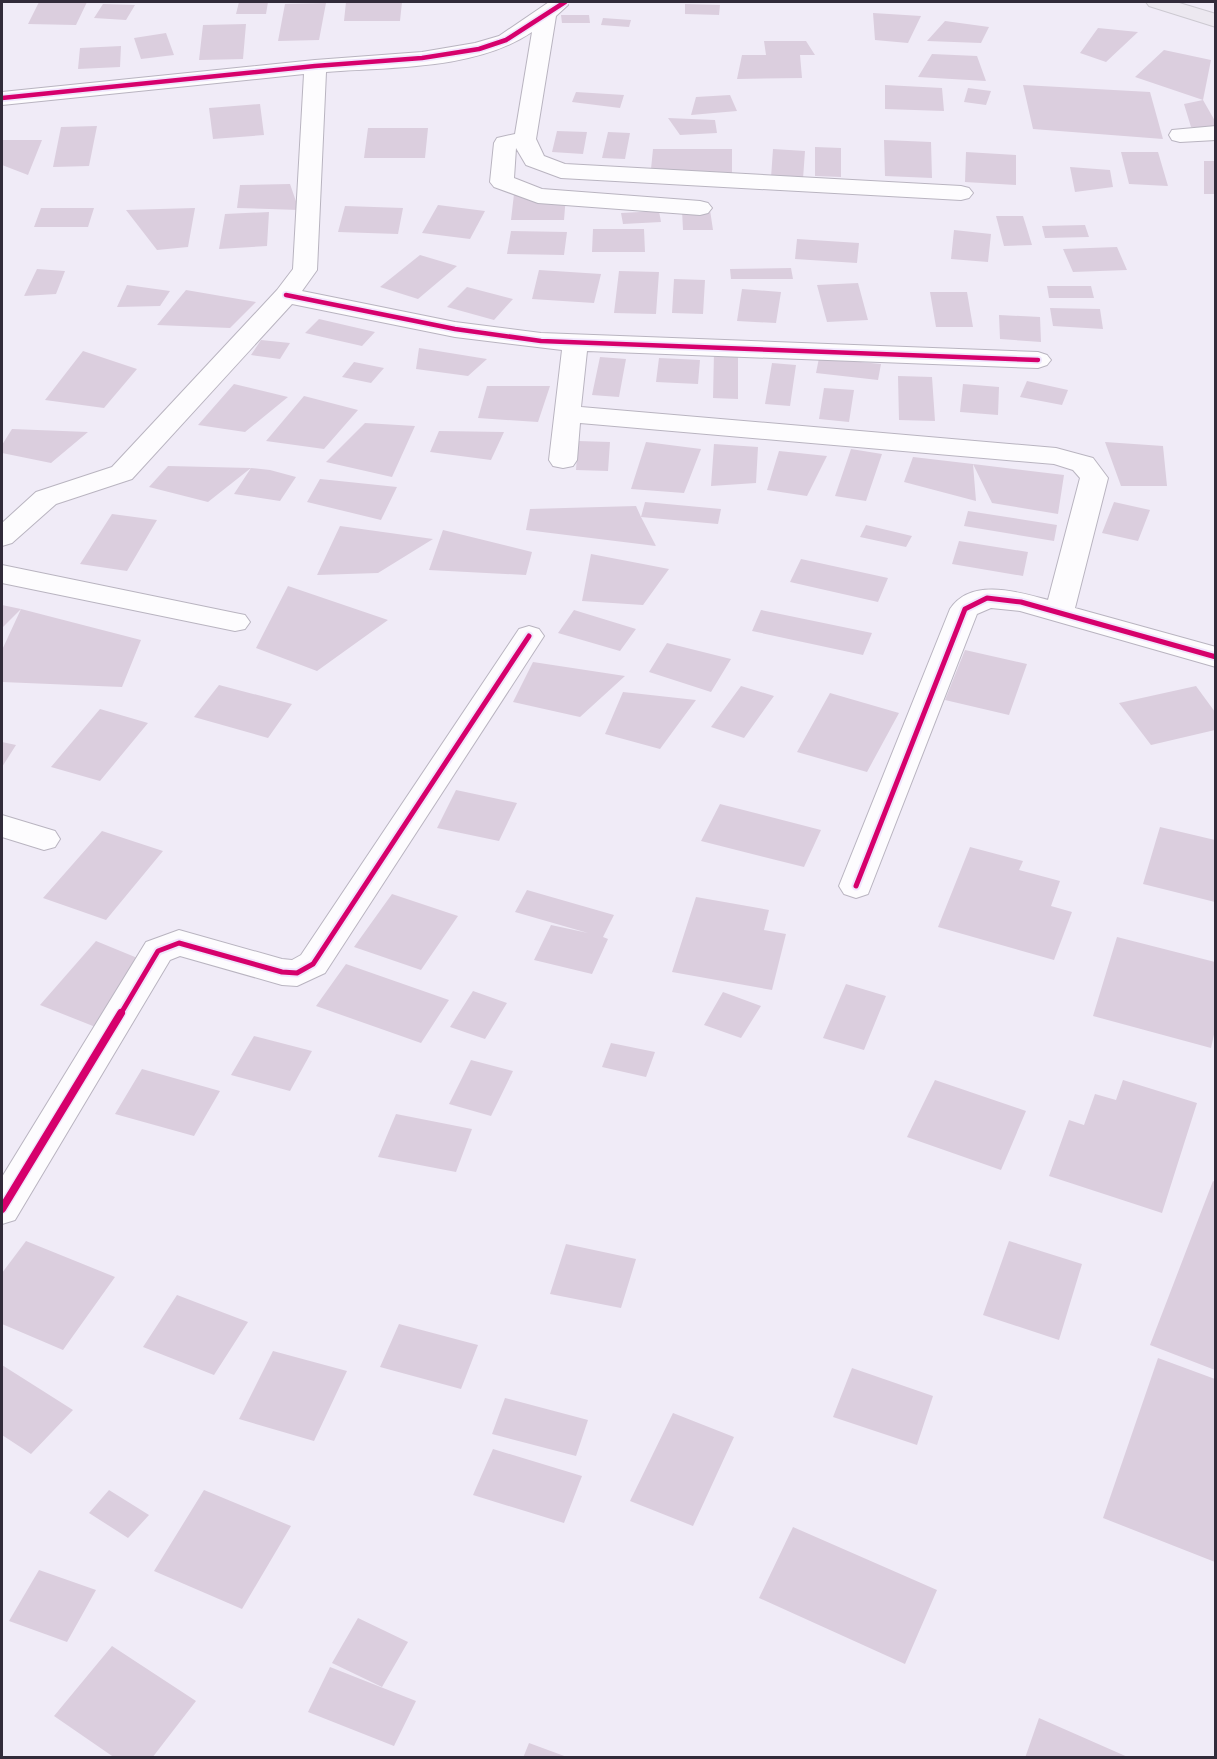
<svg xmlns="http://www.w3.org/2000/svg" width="1217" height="1759" font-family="'Varela Round',sans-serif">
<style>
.building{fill:#dbcede}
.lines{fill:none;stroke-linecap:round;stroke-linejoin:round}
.street-casing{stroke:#b9b4c0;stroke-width:2}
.primary-casing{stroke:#ccc9d1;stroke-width:2}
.street{fill:#fdfcfe;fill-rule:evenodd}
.primary{fill:#ece8f0;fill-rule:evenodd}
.cycleway-far2-casing{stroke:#efe5fd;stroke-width:8}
.cycleway-far1-casing{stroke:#efe5fd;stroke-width:9}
.cycleway-casing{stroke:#efe5fd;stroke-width:11}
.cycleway-far2{stroke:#d6006c;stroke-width:4.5}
.cycleway-far1{stroke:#d6006c;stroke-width:5}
.cycleway{stroke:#d6006c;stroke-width:8}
</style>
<rect width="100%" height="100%" fill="#f0ebf7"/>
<path class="building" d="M39,2H87L76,25L28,24Z
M239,2H268L266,14H236Z
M346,2H402L400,21H344Z
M326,3L319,40L278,41L285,4Z
M103,4L135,5L126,20L94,18Z
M685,4L720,5L719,15L685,14Z
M873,13L921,16L908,43L875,40Z
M561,15H589L590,23H562Z
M603,18L631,20L629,27L601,25Z
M945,21L989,27L981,43L927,41Z
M246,24L243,59L199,60L203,25Z
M1098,28L1138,32L1106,62L1080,53Z
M166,33L174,55L141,59L134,38Z
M764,41H806L815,55H800L802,78L737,79L742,55H766Z
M121,46L120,67L78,69L80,48Z
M1164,50L1211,60L1203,100L1135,77Z
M932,54L977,56L986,81L918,77Z
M885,85L942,88L944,111L885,109Z
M1023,85L1150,92L1163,139L1033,129Z
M968,88L991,91L986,105L964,102Z
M576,92L624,95L620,108L572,102Z
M730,95L737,111L691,115L696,97Z
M1203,100L1215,121V127H1191L1184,104Z
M260,104L264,135L213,139L209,108Z
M668,118L715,120L717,133L680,135Z
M97,126L89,166L53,167L61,127Z
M368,128H428L425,158H364Z
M557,131L587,132L583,154L552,152Z
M608,132L630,133L625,159L602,158Z
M2,140H42L28,175L2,165Z
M884,140L931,142L932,178L885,176Z
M815,147L841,148V177L815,176Z
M653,149H732V174L651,169Z
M773,149L805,151L803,179L771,178Z
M966,152L1016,155V185L965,182Z
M1121,152H1158L1168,186L1129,184Z
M1204,161H1215V194H1204Z
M1070,167L1110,170L1113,187L1075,192Z
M290,184L299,210L237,208L240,185Z
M514,194L566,195L564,220H511Z
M438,205L485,211L470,239L422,233Z
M345,206L403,208L398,234L338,232Z
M41,208H94L88,227H34Z
M195,208L188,247L157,250L126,210Z
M682,210H710L713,230H683Z
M659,211L661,222L623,224L621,213Z
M269,212L267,246L219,249L225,214Z
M996,216H1023L1032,245L1004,246Z
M1085,225L1089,237L1045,238L1042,226Z
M593,229H644L645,252H592Z
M954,230L991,234L988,262L951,259Z
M511,231L567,232L564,255L507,254Z
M797,239L859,243L857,263L795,259Z
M1117,247L1127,270L1073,272L1063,249Z
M420,255L457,266L418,299L380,287Z
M791,268L793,279H731L730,269Z
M37,269L65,271L56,294L24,296Z
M539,270L601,274L594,303L532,299Z
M619,271L659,272L656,314L614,313Z
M674,279L705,280L703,314L672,313Z
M858,283L868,320L827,322L817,285Z
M127,285L170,291L160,306L117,307Z
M1047,286H1091L1094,298H1049Z
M467,287L513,299L494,320L447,307Z
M742,289L781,292L776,323L737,321Z
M186,290L256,302L230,328L157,325Z
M930,292H967L973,327H936Z
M1050,308L1100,309L1103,329L1053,326Z
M999,315L1040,317L1041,342L1000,339Z
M319,319L375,332L362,346L305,333Z
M261,340L290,343L280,359L251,355Z
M419,348L487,359L468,376L416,369Z
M83,351L137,369L104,408L45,400Z
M714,352L738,353V399L713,398Z
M600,357L626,359L619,397L592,395Z
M659,358L700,360L698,384L656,382Z
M819,358L881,364L878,380L816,373Z
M354,362L384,368L371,383L342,377Z
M772,363L796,365L790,406L765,404Z
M898,376L932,377L935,421L899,420Z
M1027,381L1068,390L1062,405L1020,397Z
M234,384L288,397L245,432L198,425Z
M963,384L999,387L998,415L960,412Z
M487,386H550L538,422L478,418Z
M824,388L854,390L849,422L819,419Z
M304,396L358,410L324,449L266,441Z
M365,423L415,426L392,477L326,462Z
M12,429L88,432L51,463L2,453V445Z
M439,431L504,432L491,460L430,452Z
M578,441L610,442L608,471L576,470Z
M646,442L701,449L684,493L631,489Z
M1105,442L1163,446L1167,486H1121Z
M714,444L758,447L756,483L711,486Z
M851,449L882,454L866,501L835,496Z
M779,451L827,456L807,496L767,490Z
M913,457L973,464L976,501L904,482Z
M973,464L1064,475L1058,514L992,503Z
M168,466L251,468L270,470L296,477L280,501L234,494L251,468L208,502L149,487Z
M320,479L397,487L381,520L307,502Z
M645,502L721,509L718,524L641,517L656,546L526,530L530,509L636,506L641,517Z
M1114,502L1150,510L1138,541L1102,533Z
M968,511L1057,525L1054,541L964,526Z
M112,514L157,520L127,571L80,564Z
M866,525L912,536L906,547L860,537Z
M340,526L433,539L378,573L317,575Z
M443,530L532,552L526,575L429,570Z
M959,541L1028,552L1023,576L952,564Z
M591,554L669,569L643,605L582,601Z
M801,559L888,578L878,602L790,582Z
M288,586L388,620L317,671L256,648Z
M2,605L21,609L141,640L122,687L2,682V650L21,609L2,628Z
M574,610L636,629L620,651L558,633Z
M761,610L872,633L863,655L752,631Z
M667,643L731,659L711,692L649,672Z
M965,650L1027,664L1009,715L945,700Z
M533,662L625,676L580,717L513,702Z
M219,685L292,704L268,738L194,717Z
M741,686L774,696L744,738L711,727Z
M1196,686L1215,712V730L1151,745L1119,703Z
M623,692L696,700L660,749L605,734Z
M830,693L899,713L867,772L797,752Z
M100,709L148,723L100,781L51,767Z
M2,742L16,745L2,767Z
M456,790L517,803L499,841L437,828Z
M720,804L821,830L804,867L701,841Z
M1160,827L1215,840V902L1143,884Z
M102,831L163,851L106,920L43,898Z
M970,847L1023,861L1019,870L1060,881L1051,906L1072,912L1054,960L938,927Z
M527,890L614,915L603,937L608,939L592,974L534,960L551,925L588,933L515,912Z
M392,894L458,916L421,970L354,947Z
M696,897L769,910L764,930L786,934L772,990L672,972Z
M1117,937L1215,962V1030L1211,1048L1093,1016Z
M96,941L152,964L98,1028L40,1005Z
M346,964L449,1000L421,1043L316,1006Z
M846,984L886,996L864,1050L823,1038Z
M473,991L507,1003L485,1039L450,1027Z
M723,992L761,1006L741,1038L704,1025Z
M254,1036L312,1051L290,1091L231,1075Z
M611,1043L655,1052L646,1077L602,1067Z
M471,1060L513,1071L491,1116L449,1104Z
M142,1069L220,1091L194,1136L115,1114Z
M935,1080L1026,1111L1001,1170L907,1137Z
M1123,1080L1197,1103L1162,1213L1049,1176L1069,1120L1084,1125L1095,1094L1116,1100Z
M396,1114L472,1129L456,1172L378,1157Z
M1213,1181L1215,1182V1370L1150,1345Z
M26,1241L115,1277L63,1350L2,1324V1273Z
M1009,1241L1082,1264L1059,1340L983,1315Z
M566,1244L636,1259L621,1308L550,1294Z
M177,1295L248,1322L214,1375L143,1347Z
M399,1324L478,1345L461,1389L380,1367Z
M273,1351L347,1371L314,1441L239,1419Z
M1158,1358L1215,1379V1562L1103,1518Z
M2,1365L73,1410L31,1454L2,1435Z
M852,1368L933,1396L917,1445L833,1417Z
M505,1398L588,1420L576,1456L492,1434Z
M673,1413L734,1437L693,1526L630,1501Z
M493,1449L582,1476L564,1523L473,1495Z
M109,1490L149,1515L128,1538L89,1513Z
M204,1490L291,1526L242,1609L154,1571Z
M793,1527L937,1590L905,1664L759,1598Z
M39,1570L96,1590L67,1642L9,1621Z
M358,1618L408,1642L382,1687L332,1663Z
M112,1646L196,1701L152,1758H115L54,1716Z
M330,1667L416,1701L394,1746L308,1712Z
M1039,1718L1130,1758H1025Z
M529,1743L567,1757V1758H523Z"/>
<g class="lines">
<defs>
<path id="street" d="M549,2H566L568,5L556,16L536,139L544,156L565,164L961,186L969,188L973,193L969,198L961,200L561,178L526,165L516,148L514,178L542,189L700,201L708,203L712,208L708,213L700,215L538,203L494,187L490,182L494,143L497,138L515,134L532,32C476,70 391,67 326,72L317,270L302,291L455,322L541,333L1038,352L1047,355L1051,360L1047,365L1038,368L587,351L581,407L1056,448L1093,458L1108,478L1075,608L1216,647V667L1020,611L991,608L977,614L868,894L856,898L844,894L839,886L950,609C971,577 1018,592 1048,600L1080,478L1073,470L1054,464L580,423L577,460L573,466L563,468L553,466L549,460L562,350L455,337L292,304L132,479L56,504L12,543L2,546V523L36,492L112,467L277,290L293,269L304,74L2,105V92L315,60L422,52L475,43L499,36Z
M1216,126V140L1180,142L1172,140L1169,135L1172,130Z
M2,565L235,613L245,615L250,622L245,629L235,631L2,583Z
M529,626L539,629L544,636L325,973L297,986L282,985L180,956L170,960L15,1220L2,1224V1177L146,942L179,930L282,959L292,960L301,955L519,629Z
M2,815L55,831L60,839L55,847L44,850L2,837Z"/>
<path id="primary" d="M1146,2H1176L1216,14V27L1149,6Z"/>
</defs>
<use href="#street" class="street-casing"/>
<use href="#primary" class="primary-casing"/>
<use href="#street" class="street"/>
<use href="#primary" class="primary"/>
<defs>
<path id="cycleway-far2" d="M2,98L315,66L422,58L479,49L506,40L565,2
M286,295L455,329L541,341L1038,360"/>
<path id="cycleway-far1" d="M856,886L965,609L987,598L1021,602L1216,657
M120,1015L158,951L179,943L282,972L297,973L313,964L529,636"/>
<path id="cycleway" d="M2,1209L121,1013"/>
</defs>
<use href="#cycleway-far2" class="cycleway-far2-casing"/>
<use href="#cycleway-far1" class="cycleway-far1-casing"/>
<use href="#cycleway" class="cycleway-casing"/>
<use href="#cycleway-far2" class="cycleway-far2"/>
<use href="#cycleway-far1" class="cycleway-far1"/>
<use href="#cycleway" class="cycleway"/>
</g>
<rect width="1217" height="1759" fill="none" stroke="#322b3a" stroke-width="6"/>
</svg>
